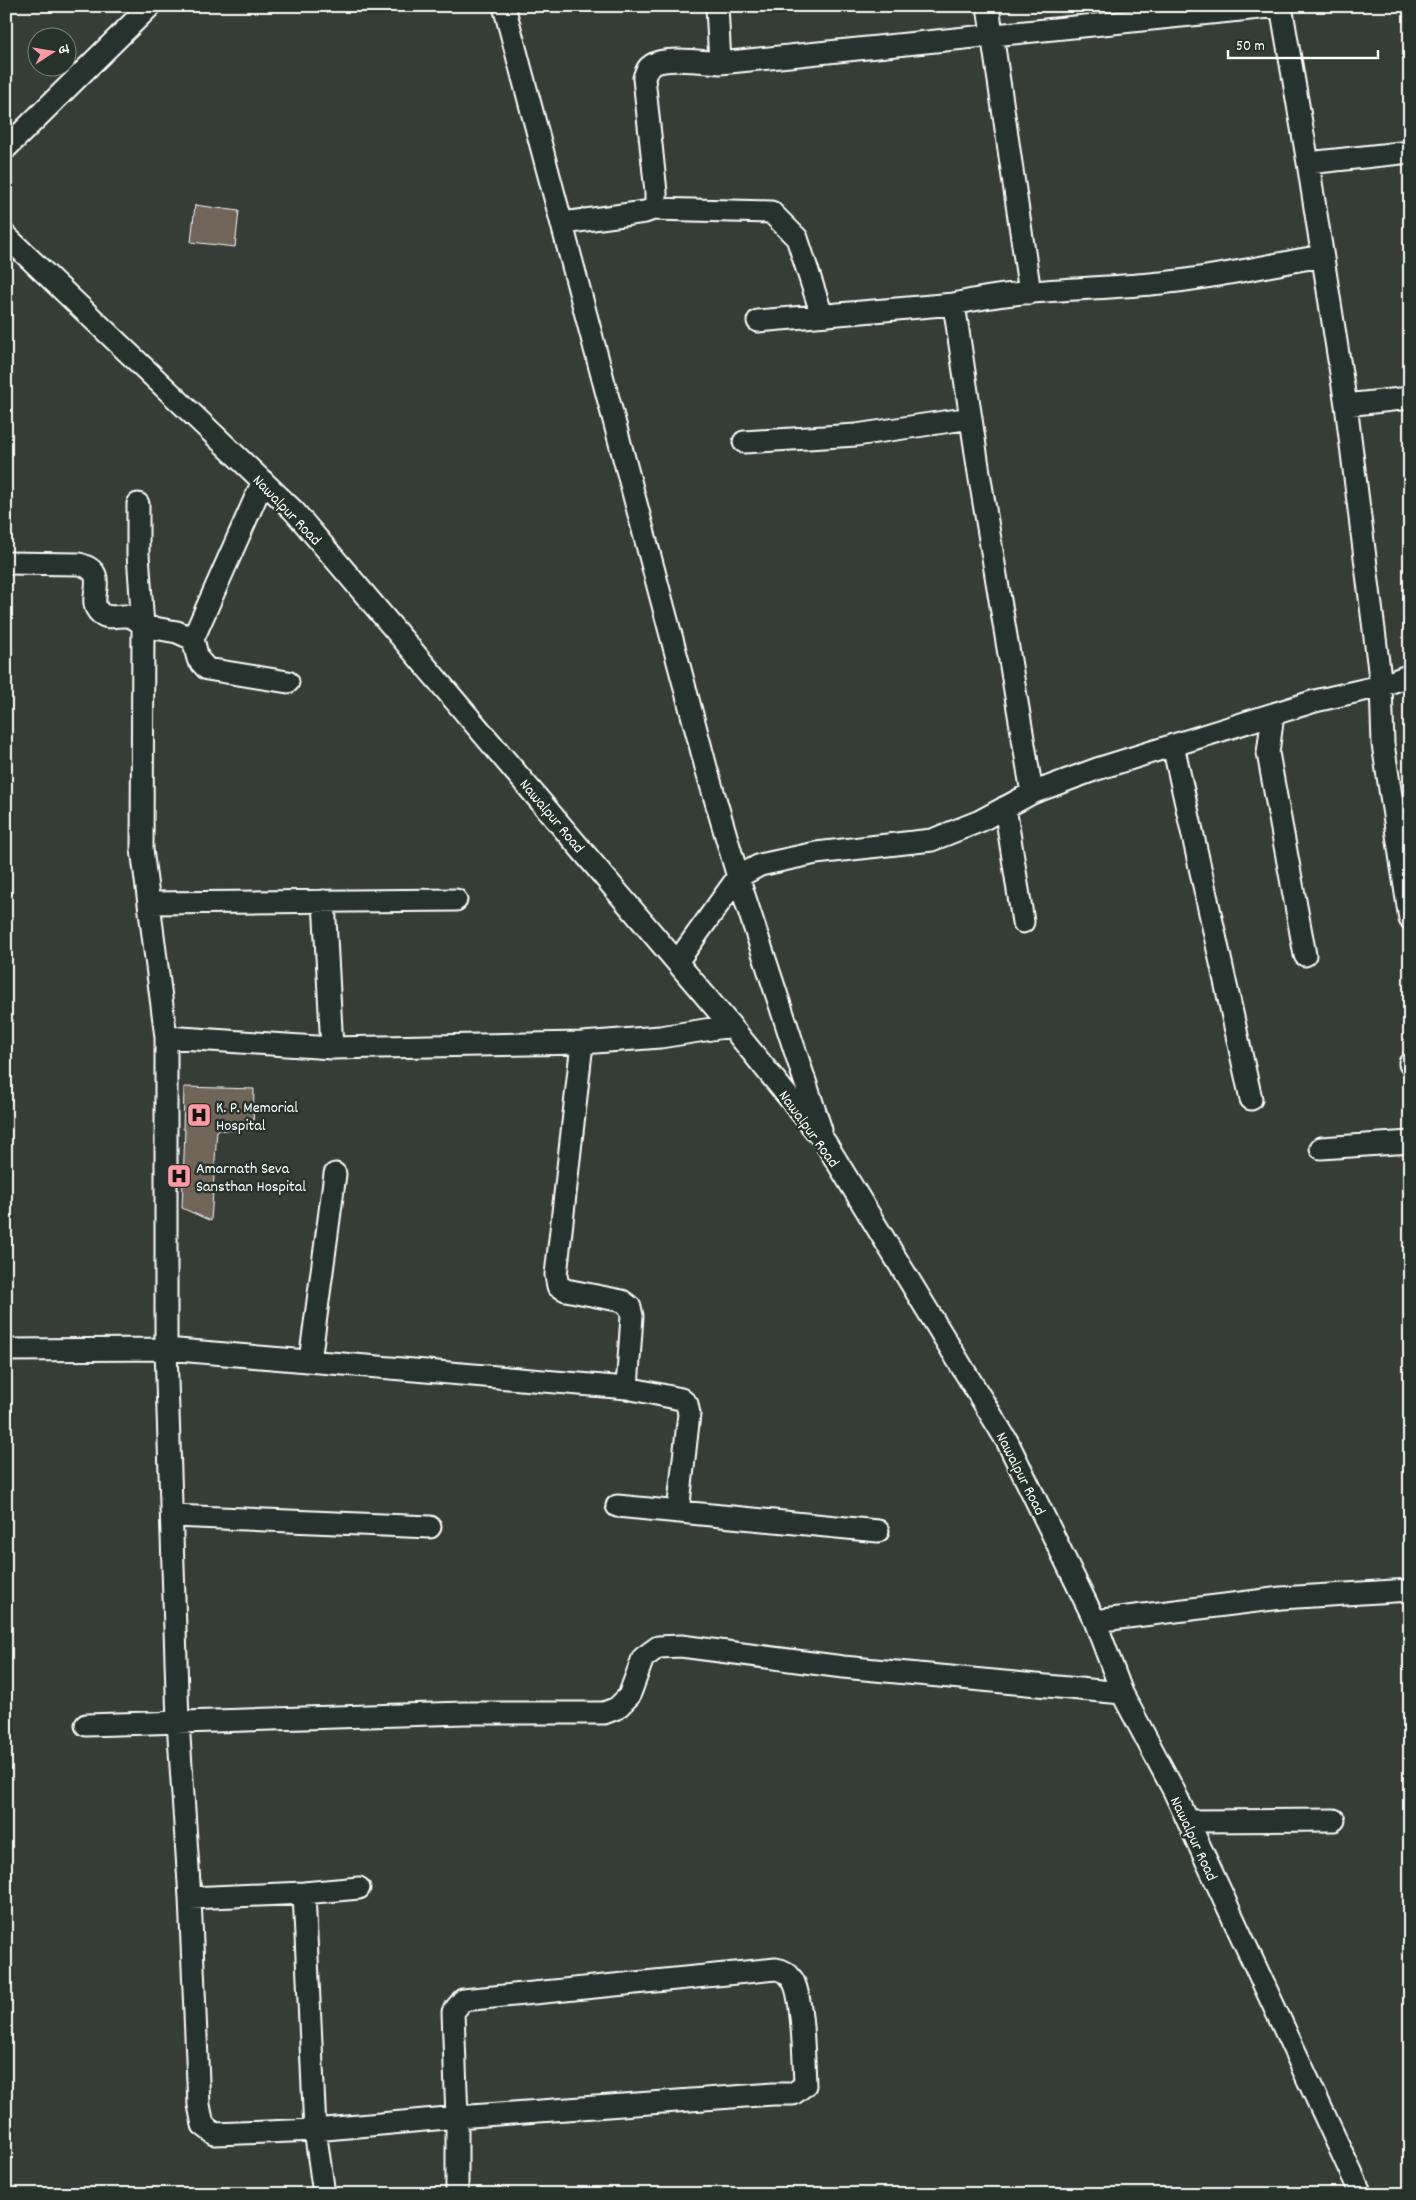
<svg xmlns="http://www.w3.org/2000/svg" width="1416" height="2200" font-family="Dekko,'Playpen Sans Deva',sans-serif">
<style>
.building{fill:#6f6558;stroke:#fff}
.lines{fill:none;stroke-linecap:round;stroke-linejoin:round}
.minor-casing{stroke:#fff;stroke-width:25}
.minor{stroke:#26332d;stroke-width:21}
.labels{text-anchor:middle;stroke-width:5;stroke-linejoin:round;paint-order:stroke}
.street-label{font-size:16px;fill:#fff;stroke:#26332d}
.poi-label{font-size:16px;fill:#fff;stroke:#26332d;text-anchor:start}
</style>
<rect width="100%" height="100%" fill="#353d36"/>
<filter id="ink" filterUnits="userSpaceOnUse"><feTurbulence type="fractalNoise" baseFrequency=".02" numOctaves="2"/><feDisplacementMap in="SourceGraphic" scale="10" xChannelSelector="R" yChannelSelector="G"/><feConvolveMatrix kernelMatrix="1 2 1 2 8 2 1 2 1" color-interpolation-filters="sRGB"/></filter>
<g filter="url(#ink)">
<path class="building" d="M195,205L239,211L235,247L191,242Z
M184,1087L254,1089L253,1131L217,1130L211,1221L182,1208L185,1129H183Z"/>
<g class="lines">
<defs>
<path id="minor" d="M504,6L707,771L738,877L821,1130
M717,6L720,63
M988,6L1030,293
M1281,6L1308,163L1346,405L1381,686L1383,744L1410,919
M6,148L150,6
M1308,163L1410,152
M653,209L771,212L797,238L822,315
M563,223L645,212L653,209L656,202V192L644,78C646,72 647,68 652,65C665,56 704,62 720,63L1280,6
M6,236L294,511L731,1026L825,1142L1007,1441L1095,1621L1122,1693L1174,1791L1361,2194
M954,304L979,473L1032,793
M758,321L954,304C1022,288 1093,290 1161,283C1215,278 1269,265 1322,256
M1346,405L1410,398
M744,442L856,435L971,418
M138,504V554L143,626L177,632L193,639L198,659L207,669L288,682
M6,563L79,564C113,573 84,599 100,613C113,624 127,606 143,626L142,849L166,1037
M193,639L263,481
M1273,714L1268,753L1305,955
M1173,745L1251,1099
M1005,807L1023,922
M324,901L332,1048
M149,903L456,900
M677,962L738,877L760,865L816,853L932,840L980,821L1032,793L1097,769L1315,701L1381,686L1410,675
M1410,1063V1064
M1321,1148L1410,1142
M6,1350L166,1349L627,1388L681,1399L687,1404L689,1414L678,1512
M310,1361L335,1174
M627,1388L632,1316L630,1307L622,1301L566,1290L558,1286L556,1275L582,1043L660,1037L731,1026
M617,1506L878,1531
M173,1516L430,1527
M1095,1621L1281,1598L1410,1590
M86,1725L464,1713H604L617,1708L629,1696L643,1658L658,1647L681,1646L843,1667L1122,1693
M1188,1821L1334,1820
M304,1893L315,2130L324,2194
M190,1898L304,1893L359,1888
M457,2194V2117L453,2012L463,2000L776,1969C783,1970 788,1973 792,1979C803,1994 804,2063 805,2085L793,2094H773L457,2117L315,2130L215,2134L203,2125L199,2105L190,1898L178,1722L166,1349V1037L332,1048L582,1043"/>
</defs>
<use href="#minor" class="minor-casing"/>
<use href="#minor" class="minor"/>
</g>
</g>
<defs>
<symbol id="hospital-square" viewBox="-11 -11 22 22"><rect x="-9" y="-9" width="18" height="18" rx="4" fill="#ff9aa2" stroke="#26332d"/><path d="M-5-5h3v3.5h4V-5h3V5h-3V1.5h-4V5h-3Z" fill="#111"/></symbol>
</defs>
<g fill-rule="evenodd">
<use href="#hospital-square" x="185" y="1101" width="28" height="28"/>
<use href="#hospital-square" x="165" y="1162" width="28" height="28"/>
</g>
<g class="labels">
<g class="street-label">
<text transform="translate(288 509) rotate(46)" y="6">Nawalpur Road</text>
<text transform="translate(553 815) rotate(50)" y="6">Nawalpur Road</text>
<text transform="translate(810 1128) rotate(54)" y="6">Nawalpur Road</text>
<text transform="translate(1022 1473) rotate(63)" y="6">Nawalpur Road</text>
<text transform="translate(1195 1838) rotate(65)" y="6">Nawalpur Road</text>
</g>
<g class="poi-label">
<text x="216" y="1112">K. P. Memorial<tspan x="216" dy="18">Hospital</tspan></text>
<text x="196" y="1173">Amarnath Seva<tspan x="196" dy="18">Sansthan Hospital</tspan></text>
</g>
</g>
<rect width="1416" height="2200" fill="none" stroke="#26332d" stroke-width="25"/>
<rect x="12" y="12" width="1391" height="2175" fill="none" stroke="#fff" stroke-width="2" filter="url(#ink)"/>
<g transform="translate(52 52) rotate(78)"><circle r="24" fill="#26332d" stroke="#7d8581"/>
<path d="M0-4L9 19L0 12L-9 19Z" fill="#ff9aa2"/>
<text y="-8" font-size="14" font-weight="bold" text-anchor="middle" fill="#ffffff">उ</text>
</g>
<path d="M1228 50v8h150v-8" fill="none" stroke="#ffffff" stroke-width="2.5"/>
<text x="1236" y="50" font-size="15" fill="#ffffff" stroke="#26332d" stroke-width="4" paint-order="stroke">50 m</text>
</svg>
